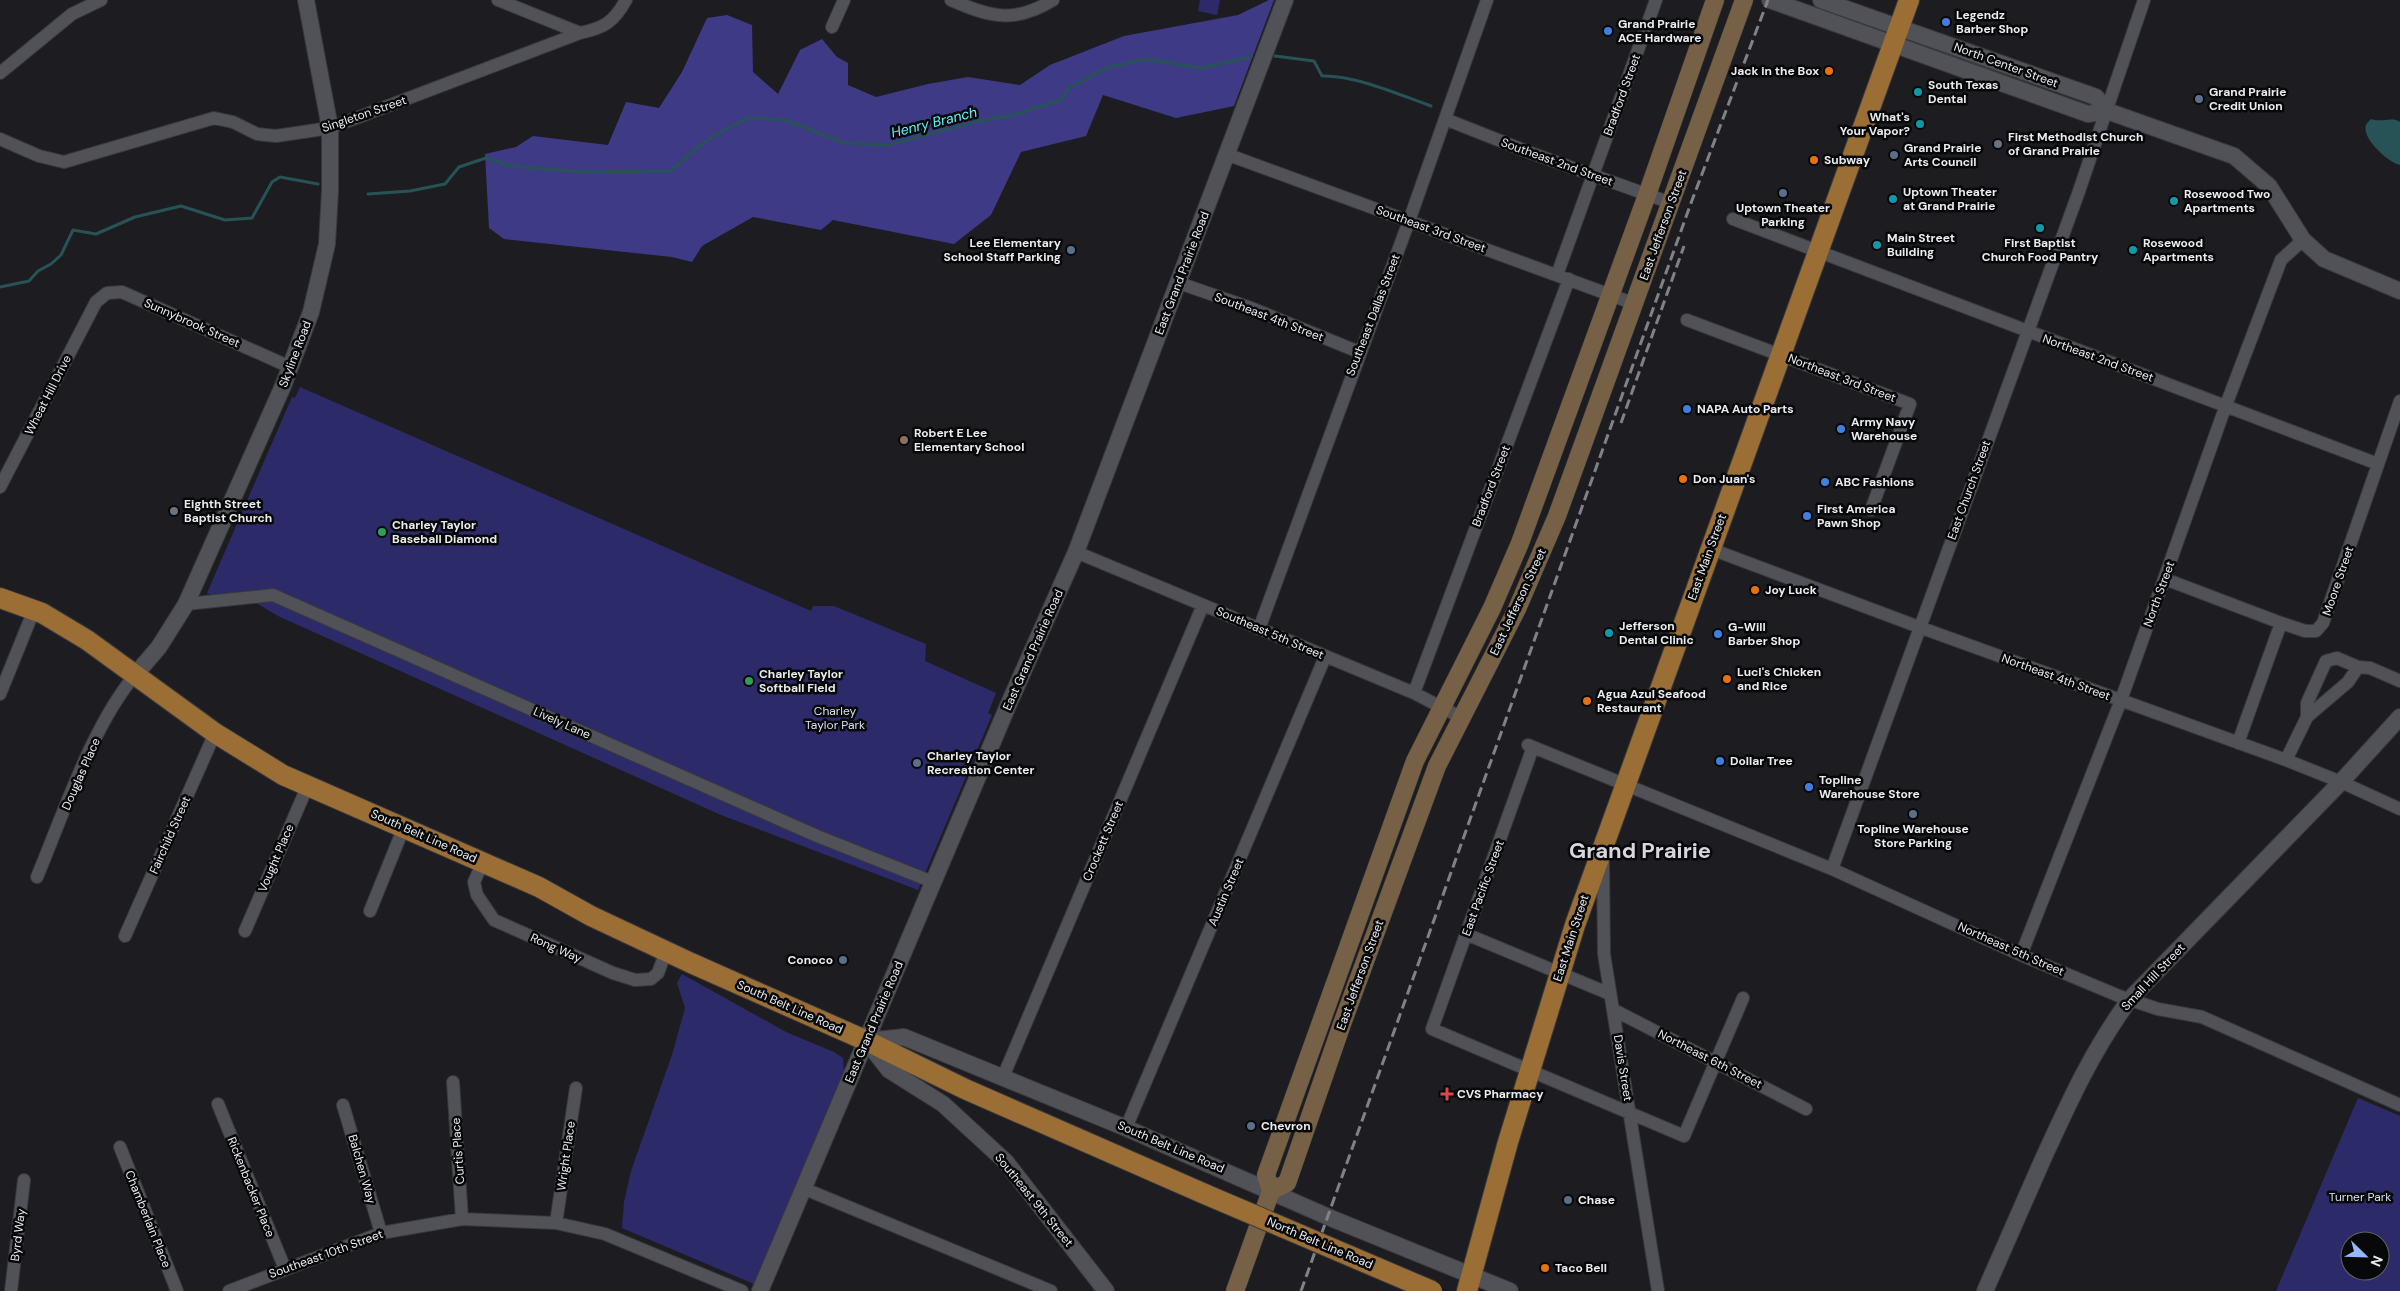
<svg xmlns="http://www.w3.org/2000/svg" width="2400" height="1291" font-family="'DM Sans',sans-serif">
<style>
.green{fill:#2d2a69;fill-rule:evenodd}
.forest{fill:#3e3a86}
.water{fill:#275356}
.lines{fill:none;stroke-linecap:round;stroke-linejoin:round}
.stream{stroke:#275356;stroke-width:3}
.minor-casing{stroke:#39393d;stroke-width:14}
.tertiary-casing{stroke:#39393d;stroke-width:18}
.secondary-casing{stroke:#39393d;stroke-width:19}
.primary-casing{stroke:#39393d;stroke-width:22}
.minor{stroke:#515257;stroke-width:12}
.tertiary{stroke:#515257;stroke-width:16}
.secondary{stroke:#766046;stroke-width:18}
.primary{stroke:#9a6e34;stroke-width:20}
.rail{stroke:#818285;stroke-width:3;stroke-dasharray:10 5;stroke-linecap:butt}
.primary-bridge-casing{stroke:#39393d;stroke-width:22;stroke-linecap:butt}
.primary-bridge{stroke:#9a6e34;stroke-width:20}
.shop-dot{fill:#3f7fe0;stroke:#070809;stroke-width:2}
.food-dot{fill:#e8710a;stroke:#070809;stroke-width:2}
.culture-dot{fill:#0f9aa8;stroke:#070809;stroke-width:2}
.service-dot{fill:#5c6f8a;stroke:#070809;stroke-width:2}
.worship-dot{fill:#6b7280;stroke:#070809;stroke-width:2}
.education-dot{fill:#8d6e63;stroke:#070809;stroke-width:2}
.leisure-dot{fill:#2e9e5b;stroke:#070809;stroke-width:2}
.health-dot{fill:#e0444e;stroke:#070809;stroke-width:2}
.labels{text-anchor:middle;stroke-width:5;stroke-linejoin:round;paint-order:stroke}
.poi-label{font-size:12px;font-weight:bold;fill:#eaebee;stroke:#070809;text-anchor:start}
.street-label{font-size:12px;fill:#eaebee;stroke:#070809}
.park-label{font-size:12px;fill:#dbdef4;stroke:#070809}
.water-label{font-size:14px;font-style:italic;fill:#61f1f9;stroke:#070809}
.town-label{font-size:22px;font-weight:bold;fill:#d6d7dd;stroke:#070809}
</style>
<rect width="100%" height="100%" fill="#1d1d21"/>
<path class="green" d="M1200,0H1220L1217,15L1198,11Z
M300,387L811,611L813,606H834L926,644L925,661L996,693L988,713L992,715L918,890L721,815L278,616L239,593L219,598L207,593L292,397L295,398Z
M682,974L786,1032L834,1052L843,1058L844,1073L754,1284L622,1228L624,1202L631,1171L672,1055L685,1008L677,983Z
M2358,1098L2400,1116V1291H2276ZM2350,1241H2380V1271H2350Z"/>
<path class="forest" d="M1269,0H1274L1234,106L1176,118L1103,95L1086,136L1021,152L991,215L954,244L833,220L821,230L753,217L702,246L692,262L672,257L504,239L489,228L485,154L516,147L533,136L608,145L626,102L659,108L682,72L707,18L727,15L752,25L753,72L778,94L800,50L822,39L837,57L848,63V85L876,97L928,84L968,77L1020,85L1050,65L1124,36L1238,15Z"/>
<path class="water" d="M2371,119C2381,123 2392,116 2400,122V165C2389,163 2361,138 2366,125C2366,124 2370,120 2371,119Z"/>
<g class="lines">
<path class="stream" d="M1275,56L1314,61L1322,76C1355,75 1400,95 1431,106
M368,194L410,191L445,184L459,167L486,158L511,166L545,169L584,172L671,171L703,143L726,129L750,118L785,120L845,143L889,145L975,122L1014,115L1061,100L1068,89L1106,68L1146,59L1201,68L1251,57
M0,287L29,281L38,271L51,264L61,255L73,230L96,234L135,217L181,206L225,220L252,218L272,182L280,177L318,184"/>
<defs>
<path id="minor" d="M498,0L580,33
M951,0C990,17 1014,24 1053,0
M832,27L844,0
M0,73L72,14L101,0
M1445,119L1531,153L1671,203
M0,139L39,156L64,162L214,118L233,122L257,134L276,136L330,128L580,33C604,28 614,22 626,0
M1226,154L1635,304
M1733,219L2378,464
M1557,275L1656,0
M1179,283L1251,308L1359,352
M1687,320L1910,404L1871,510
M0,487L96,302L107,293L122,292L290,367
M1711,549L1919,627L2286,760L2341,782L2400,809
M1076,552L1414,693L1462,718
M2165,579L2281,623L2305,631H2316L2323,623L2400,401
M186,604L273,595L817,836L933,882
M1259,629L1409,221L1487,0
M1414,693L1569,279
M0,694L34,610
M2307,717V703L2326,661L2337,658L2358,667
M2238,743L2281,623
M1528,745L1832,869L2021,955L2119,996L2158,1009L2202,1017L2400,1105
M1533,747L1432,1029L1684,1136L1743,998
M2286,760L2307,717L2348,682L2358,667L2370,668L2400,681
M1603,860L1604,954L1658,1291
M483,862L474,882L477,895L494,920L613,973L635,980L651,979L658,973L666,951
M1832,869L2078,194L2144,0
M37,877C63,815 92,726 135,675
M370,911L404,827
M245,931L308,785
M1466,934L1610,994
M125,936L215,733
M2021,955L2121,700L2226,405L2281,260L2303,240
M1614,1010L1806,1109
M1003,1077L1203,605
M453,1082L462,1219
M218,1104L285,1269
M343,1105L381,1233
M1126,1128L1325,657
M120,1147L177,1291
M805,1189L1051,1291
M556,1223L576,1088
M11,1291L24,1180
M229,1291L381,1233L462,1219L556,1223L605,1234L742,1291"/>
<path id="tertiary" d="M1770,0L2088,114L2107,111L2234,156L2269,186L2303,240L2324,259L2400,291
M1821,0L2096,97L2107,111
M135,675L159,647L186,604L283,386L311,312L327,244L330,191V128L306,0
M867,1041L904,1037L1126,1128L1333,1219L1510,1291
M868,1043L889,1070L943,1104L1006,1162L1106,1291
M760,1291L1010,701L1076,552L1285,0
M1985,1291C2004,1247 2024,1203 2043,1159C2070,1100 2092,1051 2130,999L2341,782L2400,717"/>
<path id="secondary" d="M1271,1191L1287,1183L1342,1024L1437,766L1517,609L1557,516L1744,0
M1235,1291L1271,1191L1266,1175L1415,761L1492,608L1520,543L1647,195L1715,0"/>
<path id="primary" d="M0,598L42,613L87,640L215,733L283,775L539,887L591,916L691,963L867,1041L965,1089L1207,1195
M1467,1291L1508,1142L1575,925L1909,0"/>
</defs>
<use href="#minor" class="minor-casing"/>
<use href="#tertiary" class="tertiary-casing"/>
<use href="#secondary" class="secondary-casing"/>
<use href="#primary" class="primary-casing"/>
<use href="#minor" class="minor"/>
<use href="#tertiary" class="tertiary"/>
<use href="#secondary" class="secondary"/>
<use href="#primary" class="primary"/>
<path class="rail" d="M1621,423L1684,246
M1301,1291L1691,203L1768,0"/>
<defs>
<path id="primary-bridge" d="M1207,1195L1432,1291"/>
</defs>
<use href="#primary-bridge" class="primary-bridge-casing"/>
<use href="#primary-bridge" class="primary-bridge"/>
</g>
<g class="shop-dot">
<circle cx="1946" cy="22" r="5"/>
<circle cx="1608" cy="31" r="5"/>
<circle cx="1687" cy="409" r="5"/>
<circle cx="1841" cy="429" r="5"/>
<circle cx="1825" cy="482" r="5"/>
<circle cx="1807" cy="516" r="5"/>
<circle cx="1718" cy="634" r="5"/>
<circle cx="1720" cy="761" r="5"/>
<circle cx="1809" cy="787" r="5"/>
</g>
<g class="food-dot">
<circle cx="1829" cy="71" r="5"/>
<circle cx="1814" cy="160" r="5"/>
<circle cx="1683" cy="479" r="5"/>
<circle cx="1755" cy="590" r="5"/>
<circle cx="1727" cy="679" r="5"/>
<circle cx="1587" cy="701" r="5"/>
<circle cx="1545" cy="1268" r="5"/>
</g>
<g class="culture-dot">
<circle cx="1918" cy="92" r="5"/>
<circle cx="1920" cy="124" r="5"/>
<circle cx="1893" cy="199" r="5"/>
<circle cx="2174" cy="201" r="5"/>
<circle cx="2040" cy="228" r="5"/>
<circle cx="1877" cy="245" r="5"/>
<circle cx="2133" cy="250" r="5"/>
<circle cx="1609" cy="633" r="5"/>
</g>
<g class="service-dot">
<circle cx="2199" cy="99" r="5"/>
<circle cx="1894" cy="155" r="5"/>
<circle cx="1783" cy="193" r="5"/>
<circle cx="1071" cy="250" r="5"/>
<circle cx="917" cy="763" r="5"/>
<circle cx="1913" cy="814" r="5"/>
<circle cx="843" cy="960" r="5"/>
<circle cx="1251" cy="1126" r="5"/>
<circle cx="1568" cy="1200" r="5"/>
</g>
<g class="worship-dot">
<circle cx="1998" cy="144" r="5"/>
<circle cx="174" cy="511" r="5"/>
</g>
<circle class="education-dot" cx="904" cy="440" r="5"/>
<g class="leisure-dot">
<circle cx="382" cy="532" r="5"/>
<circle cx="749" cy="681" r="5"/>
</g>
<path class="health-dot" d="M1444.5 1086.5h5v5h5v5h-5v5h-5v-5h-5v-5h5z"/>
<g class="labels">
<g class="poi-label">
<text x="1956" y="19">Legendz<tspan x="1956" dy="14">Barber Shop</tspan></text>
<text x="1618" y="28">Grand Prairie<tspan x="1618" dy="14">ACE Hardware</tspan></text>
<text x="1819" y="75" text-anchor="end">Jack in the Box</text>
<text x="1928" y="89">South Texas<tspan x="1928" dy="14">Dental</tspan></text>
<text x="2209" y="96">Grand Prairie<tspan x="2209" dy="14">Credit Union</tspan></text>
<text x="1910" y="121" text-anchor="end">What's<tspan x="1910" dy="14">Your Vapor?</tspan></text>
<text x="2008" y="141">First Methodist Church<tspan x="2008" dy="14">of Grand Prairie</tspan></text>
<text x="1904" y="152">Grand Prairie<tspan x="1904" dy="14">Arts Council</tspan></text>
<text x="1824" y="164">Subway</text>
<text x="1903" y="196">Uptown Theater<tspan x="1903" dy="14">at Grand Prairie</tspan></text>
<text x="2184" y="198">Rosewood Two<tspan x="2184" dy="14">Apartments</tspan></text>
<text x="1783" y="212" text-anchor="middle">Uptown Theater<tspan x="1783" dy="14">Parking</tspan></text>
<text x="1887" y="242">Main Street<tspan x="1887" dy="14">Building</tspan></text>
<text x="1061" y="247" text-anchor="end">Lee Elementary<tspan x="1061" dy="14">School Staff Parking</tspan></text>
<text x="2040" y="247" text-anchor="middle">First Baptist<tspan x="2040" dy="14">Church Food Pantry</tspan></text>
<text x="2143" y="247">Rosewood<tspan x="2143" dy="14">Apartments</tspan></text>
<text x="1697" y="413">NAPA Auto Parts</text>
<text x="1851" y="426">Army Navy<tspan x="1851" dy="14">Warehouse</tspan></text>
<text x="914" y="437">Robert E Lee<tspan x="914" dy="14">Elementary School</tspan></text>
<text x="1693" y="483">Don Juan's</text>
<text x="1835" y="486">ABC Fashions</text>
<text x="184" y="508">Eighth Street<tspan x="184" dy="14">Baptist Church</tspan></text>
<text x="1817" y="513">First America<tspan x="1817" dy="14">Pawn Shop</tspan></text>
<text x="392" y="529">Charley Taylor<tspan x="392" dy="14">Baseball Diamond</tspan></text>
<text x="1765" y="594">Joy Luck</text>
<text x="1619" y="630">Jefferson<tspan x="1619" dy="14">Dental Clinic</tspan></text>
<text x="1728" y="631">G-Will<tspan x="1728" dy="14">Barber Shop</tspan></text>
<text x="1737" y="676">Luci's Chicken<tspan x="1737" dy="14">and Rice</tspan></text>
<text x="759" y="678">Charley Taylor<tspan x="759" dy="14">Softball Field</tspan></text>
<text x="1597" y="698">Agua Azul Seafood<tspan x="1597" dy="14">Restaurant</tspan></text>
<text x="927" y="760">Charley Taylor<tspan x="927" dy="14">Recreation Center</tspan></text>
<text x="1730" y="765">Dollar Tree</text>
<text x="1819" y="784">Topline<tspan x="1819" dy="14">Warehouse Store</tspan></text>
<text x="1913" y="833" text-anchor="middle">Topline Warehouse<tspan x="1913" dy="14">Store Parking</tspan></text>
<text x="833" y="964" text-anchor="end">Conoco</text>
<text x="1457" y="1098">CVS Pharmacy</text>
<text x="1261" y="1130">Chevron</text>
<text x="1578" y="1204">Chase</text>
<text x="1555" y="1272">Taco Bell</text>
</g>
<g class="street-label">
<text transform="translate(2006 65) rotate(20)" y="4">North Center Street</text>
<text transform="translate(1622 95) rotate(-70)" y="4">Bradford Street</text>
<text transform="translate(364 114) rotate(-19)" y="4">Singleton Street</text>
<text transform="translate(1557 162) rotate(20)" y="4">Southeast 2nd Street</text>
<text transform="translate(1663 225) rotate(-70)" y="4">East Jefferson Street</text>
<text transform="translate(1431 229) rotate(20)" y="4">Southeast 3rd Street</text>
<text transform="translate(1182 273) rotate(-69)" y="4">East Grand Prairie Road</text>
<text transform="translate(1373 315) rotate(-69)" y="4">Southeast Dallas Street</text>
<text transform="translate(1269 317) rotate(21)" y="4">Southeast 4th Street</text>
<text transform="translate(192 323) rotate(24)" y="4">Sunnybrook Street</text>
<text transform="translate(295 354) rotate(-69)" y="4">Skyline Road</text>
<text transform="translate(2098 358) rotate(20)" y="4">Northeast 2nd Street</text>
<text transform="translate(1842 378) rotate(21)" y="4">Northeast 3rd Street</text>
<text transform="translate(48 395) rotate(-63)" y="4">Wheat Hill Drive</text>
<text transform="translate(1491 486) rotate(-69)" y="4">Bradford Street</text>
<text transform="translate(1969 490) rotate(-70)" y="4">East Church Street</text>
<text transform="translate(1707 557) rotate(-70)" y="4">East Main Street</text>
<text transform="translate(2338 581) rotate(-71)" y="4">Moore Street</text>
<text transform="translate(2159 594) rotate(-70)" y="4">North Street</text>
<text transform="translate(1518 602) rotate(-65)" y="4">East Jefferson Street</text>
<text transform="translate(1270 633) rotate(23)" y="4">Southeast 5th Street</text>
<text transform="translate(1033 650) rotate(-66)" y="4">East Grand Prairie Road</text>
<text transform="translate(2056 677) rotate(20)" y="4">Northeast 4th Street</text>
<text transform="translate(562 723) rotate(24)" y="4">Lively Lane</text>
<text transform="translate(81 774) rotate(-66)" y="4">Douglas Place</text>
<text transform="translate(170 835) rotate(-66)" y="4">Fairchild Street</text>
<text transform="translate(424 836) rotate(24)" y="4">South Belt Line Road</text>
<text transform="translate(1103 841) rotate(-67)" y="4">Crockett Street</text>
<text transform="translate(276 858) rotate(-67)" y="4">Vought Place</text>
<text transform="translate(1483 888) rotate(-70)" y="4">East Pacific Street</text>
<text transform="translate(1226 892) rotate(-67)" y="4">Austin Street</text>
<text transform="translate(1571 938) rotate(-72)" y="4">East Main Street</text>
<text transform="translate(556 948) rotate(24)" y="4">Rong Way</text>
<text transform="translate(2011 949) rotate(24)" y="4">Northeast 5th Street</text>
<text transform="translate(1360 975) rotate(-70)" y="4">East Jefferson Street</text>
<text transform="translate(2153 977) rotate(-47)" y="4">Small Hill Street</text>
<text transform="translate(790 1007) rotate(24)" y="4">South Belt Line Road</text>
<text transform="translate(874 1022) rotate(-67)" y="4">East Grand Prairie Road</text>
<text transform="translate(1710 1059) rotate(27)" y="4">Northeast 6th Street</text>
<text transform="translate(1623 1068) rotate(81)" y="4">Davis Street</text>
<text transform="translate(1171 1147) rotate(23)" y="4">South Belt Line Road</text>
<text transform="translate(458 1151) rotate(-94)" y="4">Curtis Place</text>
<text transform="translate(566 1156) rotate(-82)" y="4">Wright Place</text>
<text transform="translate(362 1169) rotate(74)" y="4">Balchen Way</text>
<text transform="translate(251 1187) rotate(68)" y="4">Rickenbacker Place</text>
<text transform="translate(1034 1200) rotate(51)" y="4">Southeast 9th Street</text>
<text transform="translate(148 1219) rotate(68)" y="4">Chamberlain Place</text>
<text transform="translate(18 1235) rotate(-83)" y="4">Byrd Way</text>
<text transform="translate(1320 1243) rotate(23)" y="4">North Belt Line Road</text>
<text transform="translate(326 1254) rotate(-20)" y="4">Southeast 10th Street</text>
</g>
<g class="park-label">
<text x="835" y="715">Charley<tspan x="835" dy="14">Taylor Park</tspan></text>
<text x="2360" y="1201">Turner Park</text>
</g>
<g class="water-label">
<text transform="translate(934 122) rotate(-14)" y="5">Henry Branch</text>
</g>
<g class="town-label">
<text x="1640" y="858">Grand Prairie</text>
</g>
</g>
<g transform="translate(2365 1256) rotate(113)"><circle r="24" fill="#070809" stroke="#626365"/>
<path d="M0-4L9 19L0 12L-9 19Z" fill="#94b7fd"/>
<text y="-8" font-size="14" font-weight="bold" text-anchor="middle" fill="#eaebee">N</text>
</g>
</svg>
